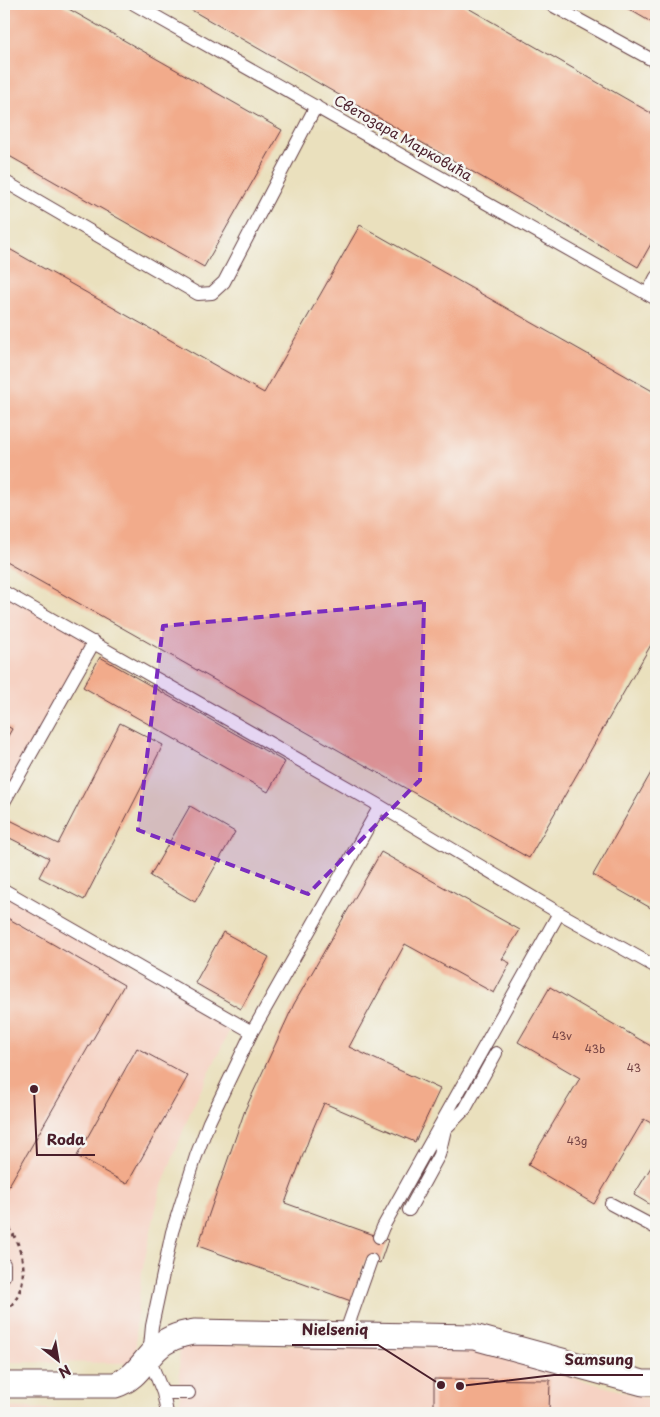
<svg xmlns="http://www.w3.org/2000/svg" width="660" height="1417" font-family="'Playpen Sans',sans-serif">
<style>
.built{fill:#f6d2c3}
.building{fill:#f2ab8b}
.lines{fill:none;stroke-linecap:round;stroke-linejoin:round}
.service-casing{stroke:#623c41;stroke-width:14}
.minor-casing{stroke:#623c41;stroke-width:27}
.path{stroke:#623c41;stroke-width:3;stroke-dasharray:4 4;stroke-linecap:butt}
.service{stroke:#fff;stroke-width:12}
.minor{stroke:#fff;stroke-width:25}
.marked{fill:#7b2cbf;fill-opacity:0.2;stroke:#7b2cbf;stroke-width:4;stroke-dasharray:10 6;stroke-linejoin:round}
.labels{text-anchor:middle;stroke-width:5;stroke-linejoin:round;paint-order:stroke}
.number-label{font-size:11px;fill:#744243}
.street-label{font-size:14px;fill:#4a1f2b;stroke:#f6f6f2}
.leader{fill:none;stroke:#4a1f2b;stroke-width:2}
.callout-dot{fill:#4a1f2b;stroke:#f6f6f2;stroke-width:2}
.callout-label{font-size:15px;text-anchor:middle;font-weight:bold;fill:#4a1f2b;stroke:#f6f6f2;stroke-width:5;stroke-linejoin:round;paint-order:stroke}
</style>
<rect width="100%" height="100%" fill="#f6f6f2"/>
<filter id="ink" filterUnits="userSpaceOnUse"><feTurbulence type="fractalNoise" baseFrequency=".02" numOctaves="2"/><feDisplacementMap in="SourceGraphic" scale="10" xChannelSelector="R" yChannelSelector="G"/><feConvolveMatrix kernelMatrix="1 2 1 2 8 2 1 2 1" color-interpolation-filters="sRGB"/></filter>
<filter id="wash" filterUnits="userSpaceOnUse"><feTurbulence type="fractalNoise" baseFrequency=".0096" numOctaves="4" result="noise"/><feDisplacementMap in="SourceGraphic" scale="20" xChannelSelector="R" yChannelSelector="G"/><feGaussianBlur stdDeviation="1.12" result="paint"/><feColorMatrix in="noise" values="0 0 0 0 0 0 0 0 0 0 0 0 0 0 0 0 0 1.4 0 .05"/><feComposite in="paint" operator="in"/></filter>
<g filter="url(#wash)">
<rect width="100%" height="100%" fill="#eae0bd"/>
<path class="built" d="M4,592L94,642L4,802Z
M4,890L233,1023L190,1113L160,1191L142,1272L136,1322V1363L4,1362Z
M179,1344L456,1348L478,1351L656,1401V1413H180Z
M4,1407L149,1413H4Z"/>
<g id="blocks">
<path class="building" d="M4,4H60L282,130L204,267L4,153Z
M181,4H461L656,116V235L638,267Z
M620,4H656V25Z
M360,225L656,393V636L529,858L4,561V246L264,393Z
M100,657L285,762L268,792L83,687Z
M120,723L163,745L84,900L39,877L49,858L4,835V817L58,844Z
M4,724L12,729L4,743Z
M656,764V911L593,875Z
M190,806L235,832L195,902L150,876Z
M381,852L520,930L502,959L510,963L494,993L405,944L349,1047L440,1089L415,1142L324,1103L310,1136L285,1203L388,1240L380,1263L366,1258L351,1301L198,1246L245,1110L294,1004Z
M4,916L124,985L4,1194Z
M223,932L269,957L241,1009L195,983Z
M550,987L656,1049V1126L644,1119L594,1204L528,1165L580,1078L518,1042Z
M137,1048L188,1076L127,1184L77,1156Z
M656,1159V1208L634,1195Z
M434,1379L550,1380L549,1413H434Z"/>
</g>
</g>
<g filter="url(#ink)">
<use href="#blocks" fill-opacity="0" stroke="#623c41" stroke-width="1"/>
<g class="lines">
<defs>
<path id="service" d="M134,4L656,299
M550,4L656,62
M4,181L198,294L212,293L224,282L316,106
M647,294L656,277
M4,592L380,806L554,910L656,967
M4,802L94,642
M4,890L252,1032
M440,1134L465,1109L496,1053
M611,1204L656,1228
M409,1210L439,1155L446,1125
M379,1237L383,1227L559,913
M4,1264V1276
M345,1334L371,1260
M163,1393H189
M167,1413L163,1393L149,1358L152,1326L172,1232L196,1156L209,1122L252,1032L380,806"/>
<path id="minor" d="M4,1385H115C135,1379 142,1363 156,1349C166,1339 180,1334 194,1332L474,1337L643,1383H656"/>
</defs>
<use href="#service" class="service-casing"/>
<use href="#minor" class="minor-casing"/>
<path class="path" d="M4,1221C27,1249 32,1288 4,1314"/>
<use href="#service" class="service"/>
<use href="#minor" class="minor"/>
</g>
</g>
<path class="marked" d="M424,602L420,780L308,894L138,830L163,626Z"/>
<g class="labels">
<g class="number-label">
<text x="562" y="1040">43v</text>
<text x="595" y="1053">43b</text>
<text x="634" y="1072">43</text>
<text x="577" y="1145">43g</text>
</g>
<g class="street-label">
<text transform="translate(403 138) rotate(30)" y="5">Светозара Марковића</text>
</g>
</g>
<path class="leader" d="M34 1089L37 1155H95M441 1385L378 1345H292M460 1386L554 1375H643"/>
<g class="callout-dot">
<circle cx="34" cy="1089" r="5"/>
<circle cx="441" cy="1385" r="5"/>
<circle cx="460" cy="1386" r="5"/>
</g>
<g class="callout-label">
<text x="66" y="1145">Roda</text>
<text x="335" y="1335">Nielseniq</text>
<text x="599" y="1365">Samsung</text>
</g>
<rect width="660" height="1417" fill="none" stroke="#f6f6f2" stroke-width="20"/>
<g transform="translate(58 1360) rotate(149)" stroke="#f6f6f2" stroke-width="4" paint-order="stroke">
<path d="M0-4L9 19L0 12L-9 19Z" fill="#4a1f2b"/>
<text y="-8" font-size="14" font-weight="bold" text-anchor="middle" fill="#4a1f2b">N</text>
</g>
</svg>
